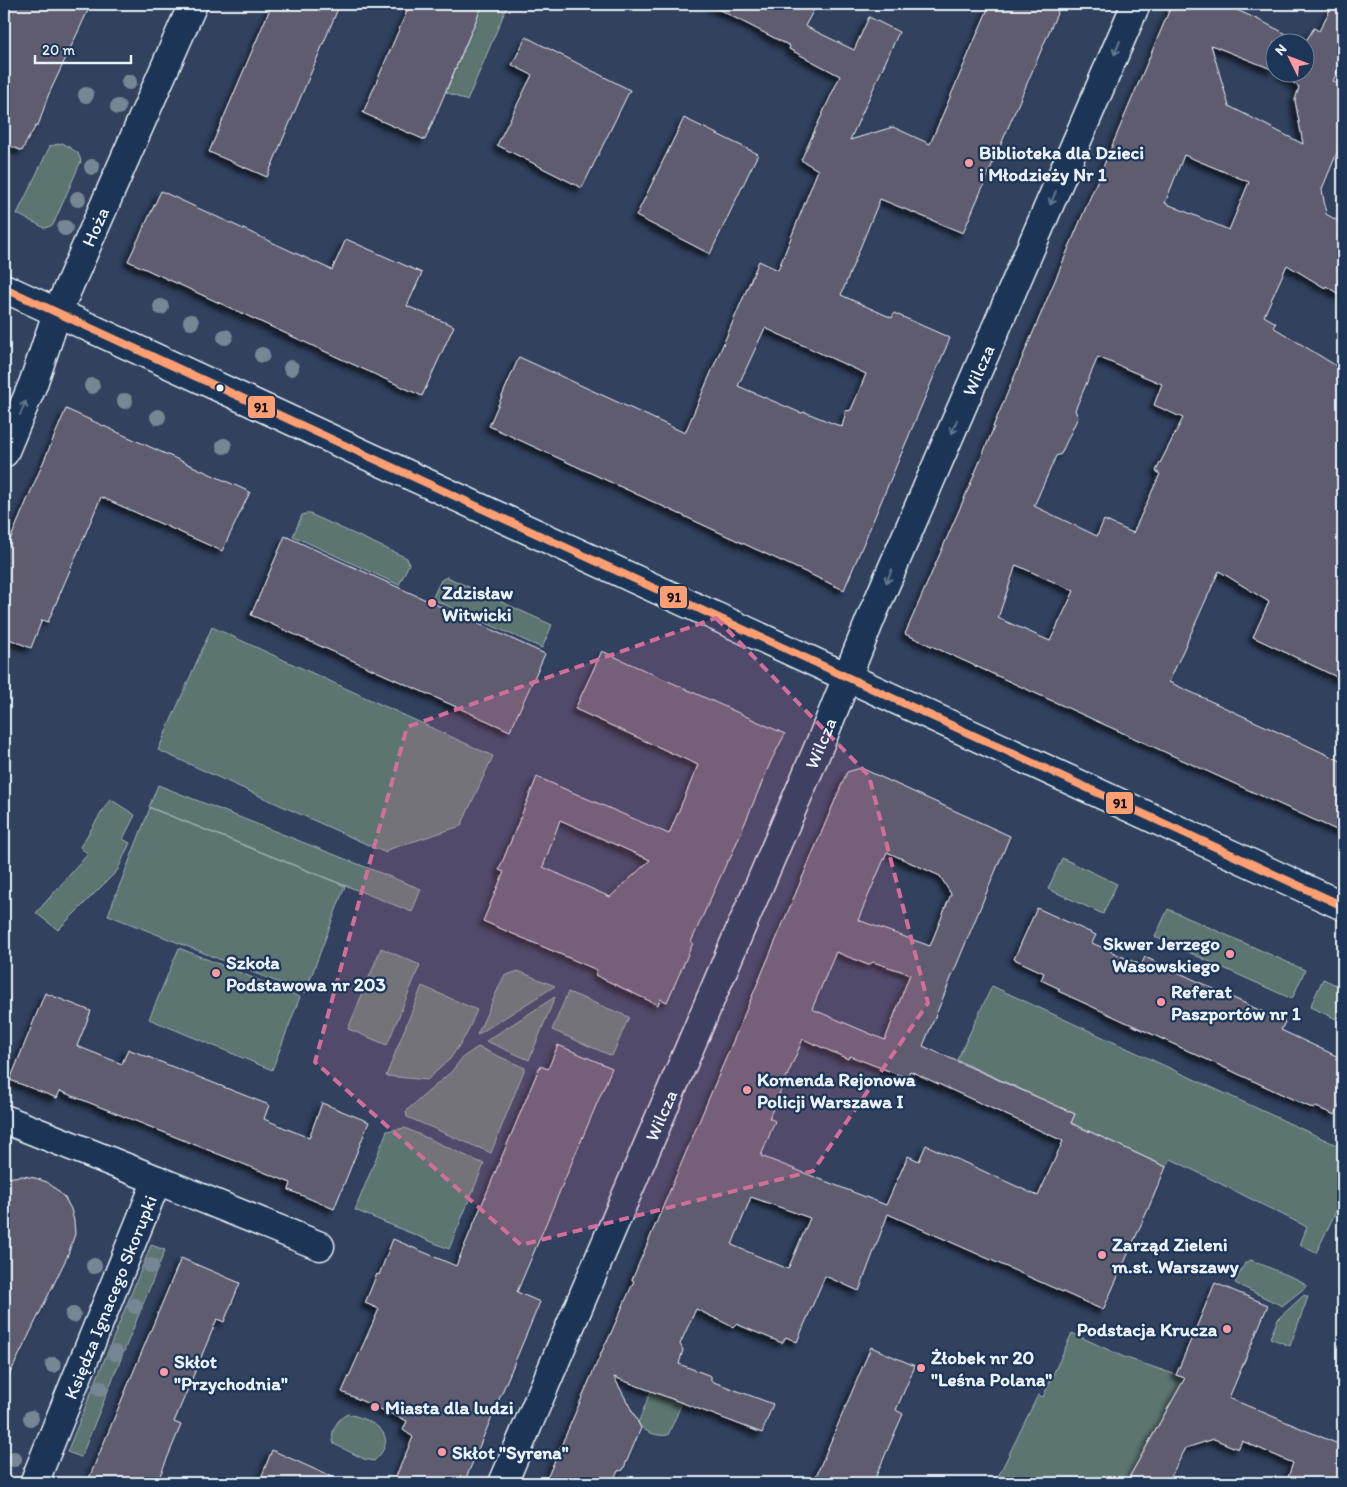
<svg xmlns="http://www.w3.org/2000/svg" width="1347" height="1487" font-family="Itim,sans-serif">
<style>
.green{fill:#5b7471;stroke:#a2b2b4}
.building{fill:#615c70;stroke:#e8f1f8;fill-rule:evenodd;filter:url(#shadow)}
.lines{fill:none;stroke-linecap:round;stroke-linejoin:round}
.street-casing{stroke:#e8f1f8;stroke-width:31}
.secondary-casing{stroke:#e8f1f8;stroke-width:31}
.street{stroke:#1d3557;stroke-width:28}
.secondary{stroke:#1d3557;stroke-width:28}
.bus-1-casing{stroke:#1d3557;stroke-width:11}
.bus-1{stroke:#fd9f72;stroke-width:8}
.tree{fill:#778695}
.oneway{stroke:#64778f}
.marked{fill:#d16f9a;fill-opacity:0.2;stroke:#d16f9a;stroke-width:4;stroke-dasharray:10 6;stroke-linejoin:round}
.poi-dot{fill:#ff9aa2;stroke:#1d3557;stroke-width:2}
.bus-dot{fill:#e8f1f8;stroke:#1d3557;stroke-width:2}
.labels{text-anchor:middle;stroke-width:4.5;stroke-linejoin:round;paint-order:stroke}
.poi-label{font-size:19px;font-weight:bold;fill:#e8f1f8;stroke:#1d3557;text-anchor:start}
.street-label{font-size:19px;fill:#e8f1f8;stroke:#1d3557}
.line-badge{stroke:#1d3557;stroke-width:2}
.pale-badge-label{font-size:14px;text-anchor:middle;font-weight:bold;fill:#111}
</style>
<defs>
<filter id="shadow"><feDropShadow dx="-4.5" dy="4.5" stdDeviation="2.5" flood-color="#0009"/></filter>
</defs>
<rect width="100%" height="100%" fill="#31415e"/>
<filter id="ink" filterUnits="userSpaceOnUse"><feTurbulence type="fractalNoise" baseFrequency=".02" numOctaves="2"/><feDisplacementMap in="SourceGraphic" scale="10" xChannelSelector="R" yChannelSelector="G"/><feConvolveMatrix kernelMatrix="1 2 1 2 8 2 1 2 1" color-interpolation-filters="sRGB"/></filter>
<g filter="url(#ink)">
<path class="green" d="M483,4H508L467,101L446,92Z
M63,143L78,153L81,161L53,225L45,228L17,214L50,146Z
M308,513L407,558L409,564L399,585L293,536L302,515Z
M447,577L552,625L542,648L432,599L441,580Z
M212,627L493,756L461,826L387,850L386,853L158,750Z
M158,785L421,889L412,912L149,807Z
M110,799L135,815L123,839L130,843L117,871L58,930L36,913L88,854L80,847Z
M150,808L345,886L305,993L108,915Z
M1062,858L1117,884L1103,914L1048,889Z
M1168,909L1305,970L1292,999L1155,937Z
M179,948L300,997L272,1070L149,1019Z
M381,948L420,965L387,1045L348,1029Z
M518,971L555,986L477,1035L504,976Z
M1323,979L1343,988V1022L1310,1007Z
M422,986L477,1010L466,1035L450,1059L427,1080L386,1076Z
M992,986L1343,1148V1197L1316,1253L1300,1245L1307,1227L1171,1159L1166,1167L1071,1123L1075,1114L957,1060Z
M568,992L629,1017L612,1056L552,1030Z
M555,997L529,1060L486,1041Z
M478,1047L525,1068L491,1153L407,1117L406,1111L452,1071L463,1057Z
M405,1128L484,1164L449,1249L355,1210L387,1131Z
M151,1245L165,1250L81,1457L67,1452Z
M1251,1260L1299,1280L1307,1286L1282,1306L1235,1283L1245,1263Z
M1304,1295L1308,1297L1290,1346L1270,1338L1278,1319Z
M1072,1333L1124,1357L1185,1378L1128,1479L1124,1477L1120,1483H995L1038,1395L1043,1397Z
M651,1391L682,1403L668,1435C658,1437 643,1432 638,1423Z
M348,1414C373,1420 402,1435 374,1461L364,1459L334,1444C329,1433 337,1418 348,1414Z"/>
<path class="building" d="M4,4H91L48,96L38,126H36L28,139L22,151L4,143Z
M272,4H340L267,177L209,152Z
M410,4H483L425,140L363,113Z
M708,4H817L805,26L854,50L869,17L899,32L850,140L893,127L930,144L990,4H1061L963,233L880,199L841,295L892,318L894,313L950,338L844,590L489,426L519,357L685,433L759,261L778,270L818,170L801,160L840,76L789,49L790,46ZM765,328L866,374L851,410L846,411L842,427L805,412L801,413L738,386Z
M1172,4H1224L1261,21L1302,42H1274V70L1211,45L1229,106L1303,144L1295,100L1299,87L1279,72H1304V44L1314,28L1319,31L1333,4H1343V59L1333,81L1343,85V138L1322,189L1326,214L1343,224V297L1326,286L1325,288L1287,265L1264,316L1276,323L1273,327L1343,370V680L1253,637L1269,602L1219,571L1169,682L1343,762V833L905,634L970,485L994,427H993ZM1184,155L1249,182L1229,230L1165,203ZM1098,357L1162,384L1154,405L1183,418L1156,471L1160,474L1133,533L1104,520L1097,536L1034,506L1056,456L1061,454L1078,417L1075,410ZM1016,565L1074,591L1050,641L998,618Z
M526,37L630,90L582,188L497,145L532,75L512,65Z
M684,118L758,154L710,254L636,216Z
M161,191L332,270L346,239L422,273L407,306L454,326L422,396L128,261Z
M66,409L250,492L222,551L101,497L48,622L42,620L31,648L4,637V554Z
M285,536L545,654L510,731L251,615Z
M602,651L785,734L771,761L729,861L728,860L691,942L693,943L667,1002L660,999L658,1005L595,975L597,970L483,921L504,872L499,870L537,777L669,834L698,765L575,709ZM560,820L650,860L610,897L543,867Z
M861,768L1010,836L923,1046L1075,1114L1071,1123L1166,1167L1149,1207L1103,1310L888,1214L859,1291L825,1276L797,1342L786,1337L782,1343L736,1324L733,1327L696,1309L680,1344L683,1350L679,1364L711,1376V1381L773,1404L762,1433L614,1377L641,1428L623,1470L618,1471L612,1483H545L606,1342H607L634,1281L632,1280L847,772ZM887,852L940,876L951,894L930,946L858,920ZM836,952L868,965L873,962L910,974L885,1040L812,1009ZM803,1039L848,1059L850,1056L907,1078L910,1071L1063,1141L1038,1196L926,1145L919,1161L908,1156L886,1205L761,1156L775,1121L769,1118ZM751,1197L810,1218L788,1269L732,1245Z
M1037,908L1096,935L1092,943L1141,965L1145,957L1285,1022L1281,1030L1343,1059V1098L1335,1115L1316,1107L1314,1109L1106,1013L1058,991L1060,989L1041,980L1044,973L1014,959Z
M45,993L91,1011L77,1046L122,1064L128,1049L269,1105L264,1119L309,1138L322,1103L369,1122L334,1209L289,1190L291,1183L60,1091L57,1098L10,1080Z
M558,1045L612,1068L517,1292L540,1302L464,1483H393L413,1437L403,1430L407,1421L342,1392L379,1309L365,1303L377,1274L379,1275L393,1239L456,1266L540,1066L548,1069Z
M23,1176L35,1178L47,1182L57,1190L65,1198L71,1209L74,1221L75,1234L67,1257L4,1386V1178Z
M181,1258L240,1283L224,1322L217,1319L174,1422L181,1425L157,1483H87Z
M1215,1283L1268,1305L1229,1398L1343,1446V1483H1286L1293,1463L1242,1441L1238,1449L1214,1439L1186,1448L1167,1483H1126L1185,1378L1176,1375Z
M871,1347L915,1366L896,1410L903,1414L873,1483H813Z
M272,1450L345,1483H259Z"/>
<g class="lines">
<defs>
<g id="street">
<path id="s1" d="M4,453L33,384L57,313L193,4"/>
<path d="M4,1119L157,1180L34,1483"/>
<path d="M157,1180L320,1246"/>
<path id="s2" d="M503,1483L822,739L873,613L1136,4"/>
</g>
<path id="secondary" d="M4,288L1343,906"/>
</defs>
<use href="#street" class="street-casing"/>
<use href="#secondary" class="secondary-casing"/>
<use href="#street" class="street"/>
<use href="#secondary" class="secondary"/>
<defs>
<path id="bus-1" d="M4,288L1343,906"/>
</defs>
<use href="#bus-1" class="bus-1-casing"/>
<use href="#bus-1" class="bus-1"/>
</g>
<g class="tree">
<circle cx="129" cy="82" r="8"/>
<circle cx="86" cy="95" r="8"/>
<circle cx="118" cy="107" r="8"/>
<circle cx="92" cy="167" r="8"/>
<circle cx="78" cy="199" r="8"/>
<circle cx="65" cy="228" r="8"/>
<circle cx="161" cy="307" r="8"/>
<circle cx="191" cy="322" r="8"/>
<circle cx="225" cy="337" r="8"/>
<circle cx="262" cy="355" r="8"/>
<circle cx="291" cy="368" r="8"/>
<circle cx="92" cy="386" r="8"/>
<circle cx="125" cy="401" r="8"/>
<circle cx="158" cy="417" r="8"/>
<circle cx="224" cy="446" r="8"/>
<circle cx="94" cy="1266" r="8"/>
<circle cx="151" cy="1266" r="8"/>
<circle cx="135" cy="1306" r="8"/>
<circle cx="73" cy="1315" r="8"/>
<circle cx="115" cy="1353" r="8"/>
<circle cx="53" cy="1365" r="8"/>
<circle cx="100" cy="1388" r="8"/>
<circle cx="31" cy="1418" r="8"/>
<circle cx="14" cy="1459" r="8"/>
</g>
<defs><path id="oneway-shaft" d="M-6 0H5M1.5-3L5.5 0L1.5 3" fill="none" stroke-width="1.6" stroke-linecap="round" stroke-linejoin="round" transform="scale(1.25)"/></defs>
<g class="oneway">
<use href="#oneway-shaft" transform="translate(1117 48) rotate(113)"/>
<use href="#oneway-shaft" transform="translate(1053 198) rotate(113)"/>
<use href="#oneway-shaft" transform="translate(23 408) rotate(-67)"/>
<use href="#oneway-shaft" transform="translate(954 427) rotate(113)"/>
<use href="#oneway-shaft" transform="translate(889 576) rotate(113)"/>
</g>
</g>
<path class="marked" d="M716,618L869,776L928,1003L813,1171L521,1245L315,1062L407,727Z"/>
<g class="poi-dot">
<circle cx="969" cy="163" r="5"/>
<circle cx="432" cy="603" r="5"/>
<circle cx="1230" cy="954" r="5"/>
<circle cx="216" cy="973" r="5"/>
<circle cx="1161" cy="1002" r="5"/>
<circle cx="747" cy="1090" r="5"/>
<circle cx="1102" cy="1255" r="5"/>
<circle cx="1227" cy="1329" r="5"/>
<circle cx="921" cy="1368" r="5"/>
<circle cx="164" cy="1372" r="5"/>
<circle cx="375" cy="1407" r="5"/>
<circle cx="442" cy="1452" r="5"/>
</g>
<circle class="bus-dot" cx="220" cy="388" r="4.5"/>
<g class="labels">
<g class="poi-label">
<text x="979" y="159">Biblioteka dla Dzieci<tspan x="979" dy="22">i Młodzieży Nr 1</tspan></text>
<text x="442" y="599">Zdzisław<tspan x="442" dy="22">Witwicki</tspan></text>
<text x="1220" y="950" text-anchor="end">Skwer Jerzego<tspan x="1220" dy="22">Wasowskiego</tspan></text>
<text x="226" y="969">Szkoła<tspan x="226" dy="22">Podstawowa nr 203</tspan></text>
<text x="1171" y="998">Referat<tspan x="1171" dy="22">Paszportów nr 1</tspan></text>
<text x="757" y="1086">Komenda Rejonowa<tspan x="757" dy="22">Policji Warszawa I</tspan></text>
<text x="1112" y="1251">Zarząd Zieleni<tspan x="1112" dy="22">m.st. Warszawy</tspan></text>
<text x="1217" y="1336" text-anchor="end">Podstacja Krucza</text>
<text x="931" y="1364">Żłobek nr 20<tspan x="931" dy="22">"Leśna Polana"</tspan></text>
<text x="174" y="1368">Skłot<tspan x="174" dy="22">"Przychodnia"</tspan></text>
<text x="385" y="1414">Miasta dla ludzi</text>
<text x="452" y="1459">Skłot "Syrena"</text>
</g>
<g class="street-label">
<text dy="7" stroke="none"><textPath href="#s1" startOffset="244">Hoża</textPath></text>
<text dy="7" stroke="none"><textPath href="#s2" startOffset="1210">Wilcza</textPath></text>
<text dy="7" stroke="none"><textPath href="#s2" startOffset="805">Wilcza</textPath></text>
<text dy="7" stroke="none"><textPath href="#s2" startOffset="400">Wilcza</textPath></text>
<text transform="translate(110 1297) rotate(-68)" y="7">Księdza Ignacego Skorupki</text>
</g>
</g>
<g class="line-badge">
<rect x="247" y="395" width="29" height="24" rx="5" fill="#fd9f72"/>
<rect x="659" y="585" width="29" height="24" rx="5" fill="#fd9f72"/>
<rect x="1105" y="791" width="29" height="24" rx="5" fill="#fd9f72"/>
</g>
<g class="pale-badge-label">
<text x="261" y="412">91</text>
<text x="674" y="602">91</text>
<text x="1120" y="808">91</text>
</g>
<rect width="1347" height="1487" fill="none" stroke="#1d3557" stroke-width="20"/>
<rect x="10" y="10" width="1327" height="1467" fill="none" stroke="#e8f1f8" stroke-width="2" filter="url(#ink)"/>
<g transform="translate(1290 58) rotate(312)"><circle r="24" fill="#1d3557" stroke="#6e8097"/>
<path d="M0-4L9 19L0 12L-9 19Z" fill="#ff9aa2"/>
<text y="-8" font-size="14" font-weight="bold" text-anchor="middle" fill="#e8f1f8">N</text>
</g>
<path d="M35 55v8h96v-8" fill="none" stroke="#e8f1f8" stroke-width="2.5"/>
<text x="42" y="55" font-size="15" fill="#e8f1f8" stroke="#1d3557" stroke-width="4" paint-order="stroke">20 m</text>
</svg>
